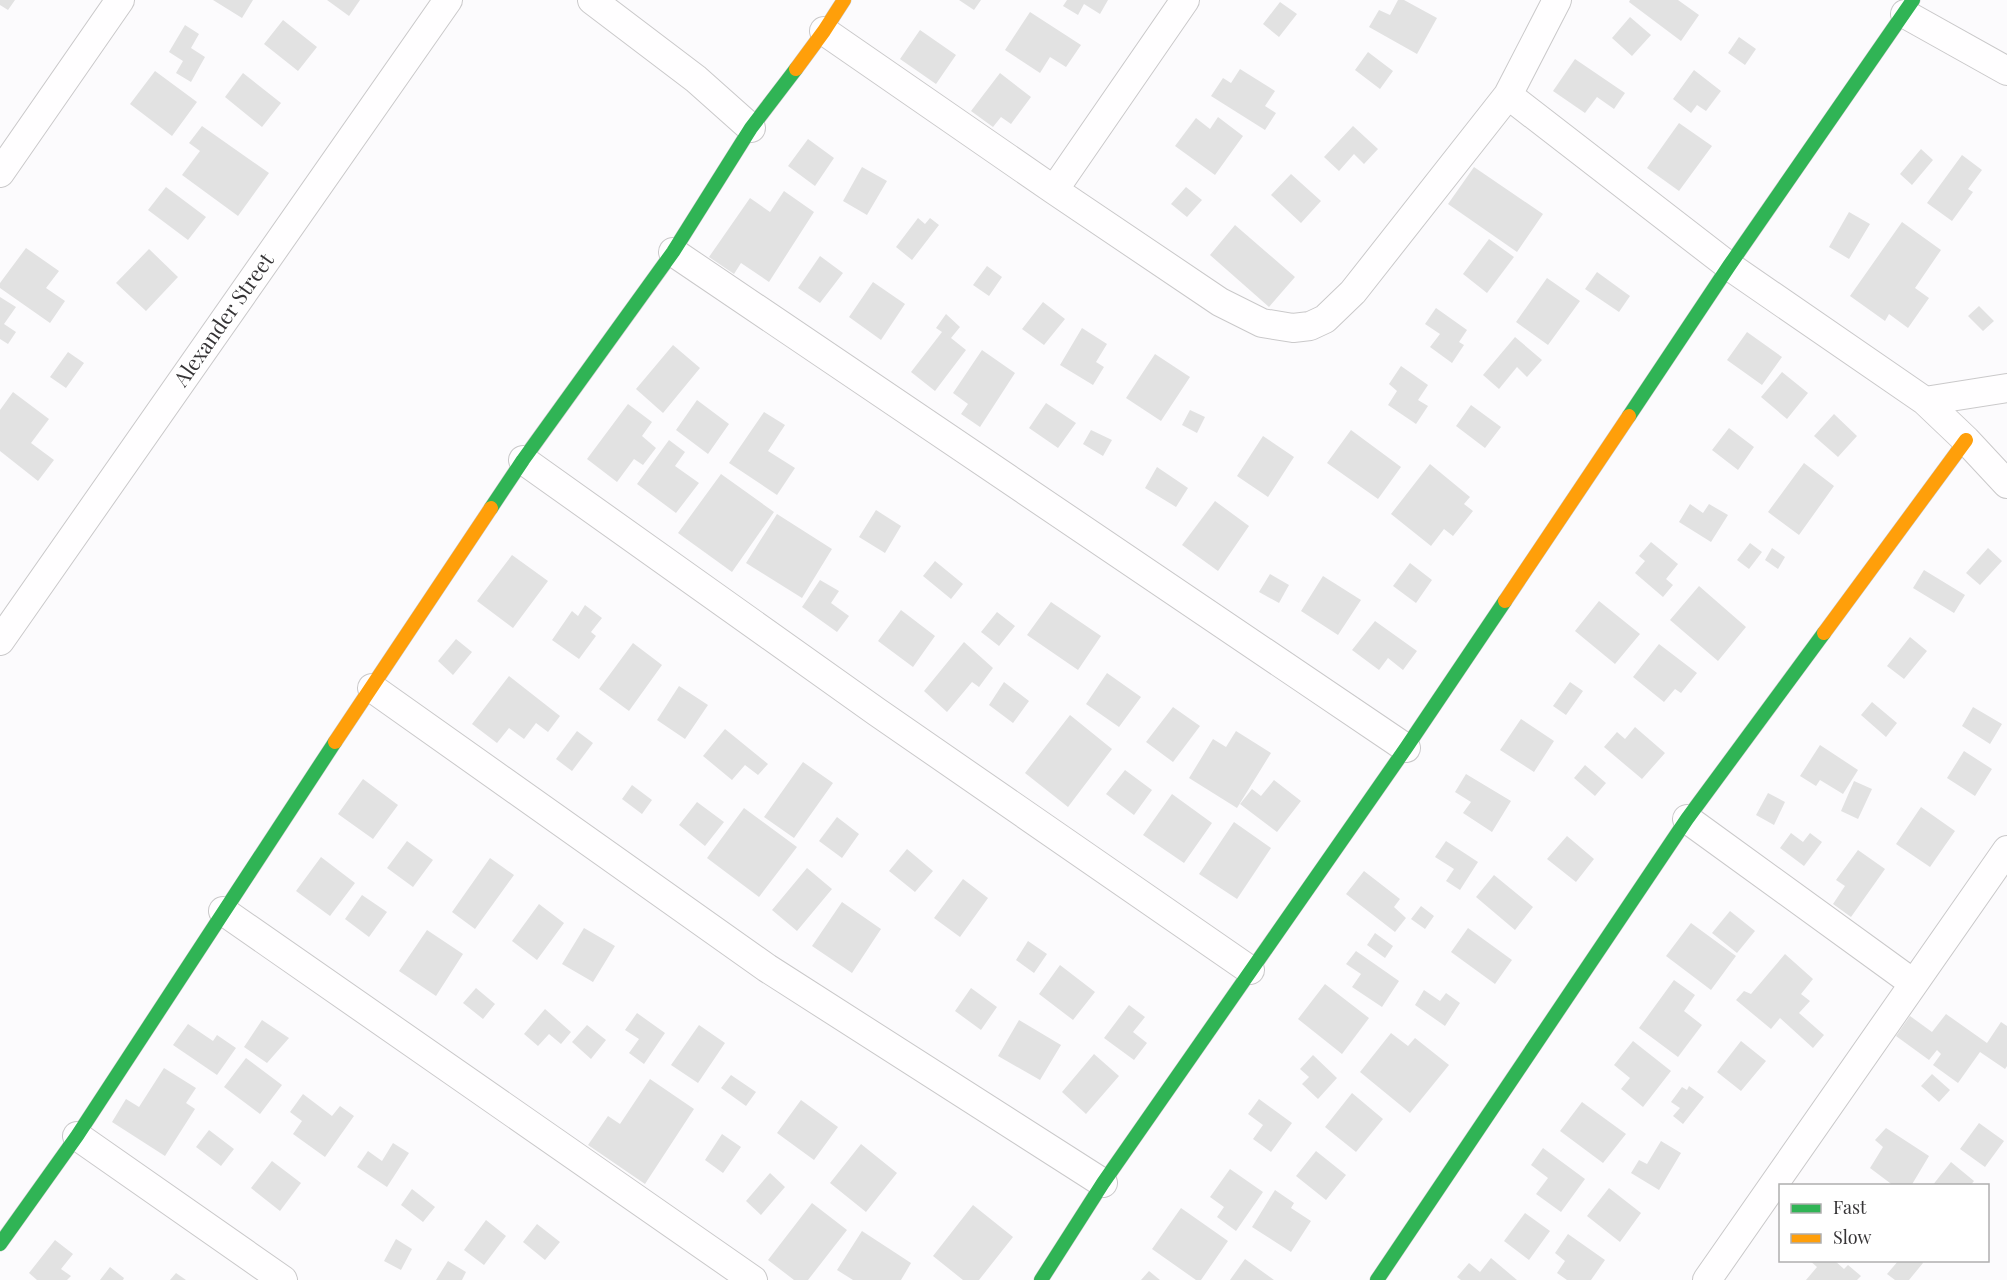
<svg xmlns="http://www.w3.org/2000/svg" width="2007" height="1280" font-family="'Playfair Display',serif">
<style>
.building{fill:#e2e2e2}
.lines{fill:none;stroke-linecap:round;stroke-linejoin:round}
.street-casing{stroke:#cac9ca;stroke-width:30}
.fast-casing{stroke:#cac9ca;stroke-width:15}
.slow-casing{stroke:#cac9ca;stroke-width:15}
.street{stroke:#fffeff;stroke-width:28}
.fast{stroke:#30b455;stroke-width:14}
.slow{stroke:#ff9f0a;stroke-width:14}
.labels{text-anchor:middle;stroke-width:4.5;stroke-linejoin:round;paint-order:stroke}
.street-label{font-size:21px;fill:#363436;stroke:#fff}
</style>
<rect width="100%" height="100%" fill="#fcfbfd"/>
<path class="building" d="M0,0H15L8,10L0,5Z
M213,0H253L242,18Z
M327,0H360L349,16Z
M959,0H981L974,10Z
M1067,0H1108L1100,14L1084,4L1078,15L1063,6Z
M1398,0H1404L1437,18L1417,54L1369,27L1379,10L1390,15Z
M1630,0H1678L1699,15L1681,41L1629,2Z
M1280,2L1297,14L1279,37L1263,24Z
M1030,12L1081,45L1066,67L1050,57L1040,73L1005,50Z
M1630,17L1651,35L1632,56L1612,38Z
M283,20L317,47L298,71L264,44Z
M185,25L199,34L191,48L205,57L191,82L176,73L183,61L169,52Z
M920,30L956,55L936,84L900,59Z
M1739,37L1756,49L1745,65L1728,53Z
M1368,52L1393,71L1380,89L1355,70Z
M1575,59L1625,93L1614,109L1597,97L1585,113L1553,91Z
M1240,69L1275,91L1265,106L1276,113L1265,130L1211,96L1223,78L1231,83Z
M1694,70L1721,91L1706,111L1697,105L1691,113L1673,99Z
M155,71L197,102L172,136L130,104Z
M243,73L281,103L262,127L225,97Z
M1000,73L1031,97L1011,124L1001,117L993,127L971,111Z
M1218,117L1243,136L1215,175L1175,146L1196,118L1210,129Z
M1679,123L1712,146L1679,191L1647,168Z
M202,126L269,173L238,216L182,175L200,151L189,143Z
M1353,126L1378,149L1364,164L1354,154L1339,171L1324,157Z
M808,139L834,158L815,186L788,166Z
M1921,149L1933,160L1912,185L1900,174Z
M1962,155L1982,170L1968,189L1973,192L1952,221L1927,203Z
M862,167L887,181L867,215L843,201Z
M1474,167L1543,214L1517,252L1448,204Z
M1291,174L1321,201L1301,223L1271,195Z
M166,187L206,217L188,240L148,210Z
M1186,187L1202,200L1187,217L1171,204Z
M784,191L814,212L769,282L741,263L734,274L709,257L750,198L770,212Z
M1849,212L1870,224L1849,259L1829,247Z
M918,218L925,224L930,218L939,225L912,260L896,247Z
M1902,222L1941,250L1915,288L1929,298L1908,328L1889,314L1885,321L1850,296Z
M1235,225L1295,277L1269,307L1210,255Z
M1489,239L1514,257L1487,293L1463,274Z
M26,248L59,271L46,288L65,301L50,323L0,288V283Z
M149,249L178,277L146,311L116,283Z
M820,256L843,273L820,303L798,288Z
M987,266L1002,277L989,296L973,285Z
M1597,272L1630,296L1619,312L1585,289Z
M1547,278L1580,301L1548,345L1516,322Z
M873,282L905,304L881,340L849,317Z
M0,297L16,307L4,324L16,332L8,344L0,339Z
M1043,302L1065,319L1044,345L1022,329Z
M1979,306L1994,321L1983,331L1968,316Z
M1436,308L1467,330L1459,342L1464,345L1452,363L1430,347L1440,334L1425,324Z
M946,314L960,327L951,338L966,350L935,391L911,372L942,332L936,328Z
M1082,328L1107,344L1096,362L1104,367L1093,385L1060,365Z
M1747,332L1782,357L1762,385L1727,360Z
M1515,337L1542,360L1527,377L1517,367L1499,389L1483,375Z
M673,345L700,368L663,413L636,389Z
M982,350L1015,373L980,427L961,414L968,404L953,393Z
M68,352L84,363L66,388L50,377Z
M1155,354L1190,377L1161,421L1126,398Z
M1401,366L1428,385L1418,400L1428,406L1416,424L1388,405L1397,391L1389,384Z
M1782,372L1808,393L1787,419L1761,397Z
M13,392L49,419L31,443L54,460L38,481L0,451V410Z
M697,400L729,424L708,454L676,430Z
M1046,403L1076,423L1058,448L1029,428Z
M628,404L652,422L642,436L656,448L643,465L634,459L617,482L587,459Z
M1471,405L1501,427L1485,448L1456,426Z
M1190,410L1205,417L1197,433L1182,425Z
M764,412L785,425L768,451L795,468L777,495L729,463Z
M1834,414L1857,436L1838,457L1814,436Z
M1729,428L1754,447L1738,470L1712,450Z
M1091,430L1112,440L1103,456L1083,444Z
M1351,430L1401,467L1378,499L1327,463Z
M1263,436L1294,457L1268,497L1237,476Z
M669,440L685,452L675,466L699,483L676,513L637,484Z
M1804,463L1834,486L1799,535L1768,512Z
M1430,464L1470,497L1464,504L1473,511L1453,536L1444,529L1431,546L1391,514Z
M1157,467L1188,488L1176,507L1145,488Z
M721,474L774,512L732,572L678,533Z
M1215,501L1249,526L1218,571L1182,545Z
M1690,504L1703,513L1709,504L1728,515L1711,542L1679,522Z
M876,510L901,526L885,553L859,537Z
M777,514L832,549L802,598L746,563Z
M1651,542L1678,564L1666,579L1673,585L1663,597L1635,573L1645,561L1639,556Z
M1750,543L1762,552L1749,569L1737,560Z
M1772,548L1785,557L1778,569L1765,560Z
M1988,548L2002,561L1980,585L1966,573Z
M512,555L548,581L513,628L477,601Z
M935,561L963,584L951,599L923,576Z
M1410,563L1432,580L1416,603L1393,586Z
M1924,570L1965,595L1954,613L1913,588Z
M1270,574L1289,585L1279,603L1259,592Z
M1323,576L1361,600L1338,635L1301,611Z
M820,580L839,591L831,603L849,616L837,632L802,607Z
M1699,586L1746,627L1718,661L1670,620Z
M1599,601L1640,634L1615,664L1575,631Z
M1051,602L1101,636L1078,670L1027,635Z
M585,605L602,618L591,632L596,636L579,659L552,640L572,611L578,616Z
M901,610L935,636L913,667L878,641Z
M997,612L1015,626L999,646L981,632Z
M1375,621L1417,651L1403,670L1388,658L1379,670L1352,650Z
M1910,637L1927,651L1904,679L1887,666Z
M456,639L472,652L453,675L438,661Z
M964,642L993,668L979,687L972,682L947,712L924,691Z
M633,643L662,665L629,711L599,689Z
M1659,644L1697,673L1681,693L1675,689L1664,702L1633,677Z
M1107,673L1141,697L1119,727L1086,704Z
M509,676L560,716L548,732L536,723L524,739L509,728L497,743L472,724Z
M1004,682L1029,701L1013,723L989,705Z
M1570,682L1583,691L1566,715L1553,706Z
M679,686L708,705L685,739L657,720Z
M1872,702L1897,723L1886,737L1861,715Z
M1173,707L1200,726L1173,762L1146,742Z
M1973,707L2002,724L1990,744L1962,726Z
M1070,715L1112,749L1068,807L1025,773Z
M1521,719L1554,741L1534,772L1500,750Z
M1635,727L1665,753L1642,779L1604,747L1617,732L1625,739Z
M725,729L768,764L758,775L745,765L732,780L703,756Z
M577,731L593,743L572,771L556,759Z
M1236,731L1271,753L1237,808L1189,778L1213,739L1226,747Z
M1820,745L1858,770L1843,794L1820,780L1816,786L1800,776Z
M1964,751L1992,769L1975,796L1947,778Z
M803,762L833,783L794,838L764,817Z
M1585,765L1606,783L1595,796L1574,778Z
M1125,770L1152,790L1134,815L1106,794Z
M1466,774L1511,801L1492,832L1463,813L1471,802L1455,792Z
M363,779L398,805L373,839L338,814Z
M1274,780L1301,801L1277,832L1240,804L1252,789L1261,796Z
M1854,781L1872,789L1858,819L1841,811Z
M632,785L652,800L642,814L622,799Z
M1768,793L1785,802L1774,825L1756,815Z
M1172,794L1212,823L1184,863L1143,835Z
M697,802L724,822L705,846L679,825Z
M1921,807L1955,831L1930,867L1896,844Z
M744,808L797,847L759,897L707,858Z
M837,817L859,834L842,858L819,841Z
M1234,822L1271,848L1237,899L1199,874Z
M1791,833L1803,842L1810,833L1822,842L1804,866L1780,848Z
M1567,836L1594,859L1576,882L1547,859Z
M407,841L433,860L413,887L387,868Z
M1446,841L1478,862L1460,890L1446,881L1454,869L1435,857Z
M907,849L933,871L915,892L889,871Z
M1858,850L1885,869L1851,917L1833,904L1845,886L1836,880Z
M321,857L355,883L330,916L296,891Z
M490,858L514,875L475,929L452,912Z
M807,868L832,889L797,931L772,910Z
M1364,871L1400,899L1394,907L1406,918L1395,932L1346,894Z
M1494,875L1533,907L1515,930L1476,897Z
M963,879L988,898L960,937L934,918Z
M362,895L387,912L369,937L345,919Z
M842,902L881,929L852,973L812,946Z
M539,904L564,923L537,960L512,941Z
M1421,906L1434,916L1425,929L1411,919Z
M1730,911L1755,931L1737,953L1712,933Z
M1691,923L1736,956L1711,990L1666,956Z
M584,928L615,946L593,982L562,964Z
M1468,928L1512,960L1495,984L1451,952Z
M427,930L463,954L436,996L399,971Z
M1375,933L1393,946L1385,958L1367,945Z
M1028,941L1047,954L1034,973L1016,960Z
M1356,951L1399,981L1382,1007L1352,987L1361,974L1346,964Z
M1785,954L1813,979L1801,994L1810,1001L1799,1013L1824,1035L1813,1048L1780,1018L1771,1029L1736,1000L1744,991L1751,994Z
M1060,965L1095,992L1073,1020L1039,994Z
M1674,980L1695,995L1684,1011L1702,1025L1678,1057L1639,1028Z
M1325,984L1369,1018L1342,1054L1298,1019Z
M476,988L495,1004L483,1019L463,1003Z
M971,988L997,1007L981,1030L955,1011Z
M1424,990L1440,1001L1446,993L1460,1003L1445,1026L1415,1005Z
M1129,1005L1145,1017L1133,1032L1147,1043L1134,1060L1104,1038Z
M545,1009L571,1032L561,1044L549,1034L538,1046L524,1034Z
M637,1013L665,1033L644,1064L629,1053L639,1039L625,1030Z
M1946,1014L1987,1043L2001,1022L2007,1026V1066L2005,1069L1980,1052L1958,1083L1933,1065L1941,1054L1937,1050L1929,1060L1896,1036L1910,1016L1932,1032Z
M262,1020L289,1038L267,1063L244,1047Z
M1019,1020L1061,1045L1040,1080L998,1056Z
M188,1024L213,1041L217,1035L236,1048L217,1075L173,1045Z
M587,1025L606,1040L591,1059L572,1042Z
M699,1025L725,1043L698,1083L671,1065Z
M1391,1033L1408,1046L1415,1038L1449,1065L1410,1113L1360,1072Z
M1633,1041L1671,1071L1643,1107L1621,1089L1630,1078L1614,1065Z
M1741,1041L1766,1061L1741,1091L1717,1072Z
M1094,1054L1119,1076L1086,1114L1062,1092Z
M1313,1055L1337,1078L1318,1099L1302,1084L1309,1077L1300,1069Z
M246,1058L282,1085L260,1114L224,1087Z
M164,1068L196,1088L186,1103L195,1109L165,1156L112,1122L126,1099L139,1107Z
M1932,1074L1950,1090L1939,1102L1921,1086Z
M731,1075L756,1092L746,1106L721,1088Z
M650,1079L694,1109L645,1184L588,1145L608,1116L620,1124Z
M1689,1086L1704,1097L1683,1124L1673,1116L1680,1108L1671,1102L1682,1087L1687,1090Z
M1352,1093L1383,1119L1356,1152L1325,1127Z
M303,1094L332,1116L340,1106L354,1116L325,1157L293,1134L302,1121L290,1112Z
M1259,1099L1292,1123L1271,1152L1253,1139L1263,1125L1248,1114Z
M801,1100L838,1127L814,1160L777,1133Z
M1582,1102L1626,1134L1603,1163L1560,1131Z
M1979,1123L2004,1141L1985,1167L1960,1149Z
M1886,1128L1929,1156L1911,1186H1894L1870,1168L1883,1147L1875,1140Z
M209,1130L234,1149L221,1166L196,1147Z
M722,1134L741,1147L723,1173L705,1160Z
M1661,1141L1681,1153L1659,1190L1631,1173L1639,1160L1647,1164Z
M393,1143L409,1153L387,1187L357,1167L368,1151L382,1161Z
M861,1144L897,1173L866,1212L830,1183Z
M1543,1148L1585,1179L1561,1212L1536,1194L1548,1178L1531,1165Z
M1316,1151L1346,1175L1326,1200L1296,1176Z
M272,1161L301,1183L280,1211L251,1188Z
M1951,1162L1974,1181L1970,1186H1932Z
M1230,1169L1263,1192L1236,1231L1217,1217L1224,1207L1210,1197Z
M770,1173L785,1187L761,1215L746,1201Z
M1609,1188L1641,1213L1620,1242L1587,1216Z
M412,1189L435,1207L423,1222L401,1205Z
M1275,1190L1294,1203L1291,1208L1311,1221L1291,1252L1252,1227Z
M812,1203L847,1230L808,1280H794L768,1260Z
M973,1205L1013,1237L979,1280H963L933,1256Z
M1181,1208L1228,1241L1201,1280H1196L1152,1249Z
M1525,1213L1550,1231L1529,1260L1504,1241Z
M486,1220L506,1236L484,1265L464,1250Z
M537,1224L560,1242L545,1260L523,1242Z
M862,1231L911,1263L901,1280H853L837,1270Z
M1568,1234L1605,1260L1591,1280H1567L1557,1273L1565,1261L1555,1253Z
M396,1239L412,1249L401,1270L384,1261Z
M55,1240L73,1254L61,1269L71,1276L67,1280H37L29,1273Z
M1491,1258L1517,1280H1461L1457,1277L1469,1263L1480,1272Z
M1245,1259L1274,1280H1230Z
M1809,1260H1834L1844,1269L1848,1265L1861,1276L1857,1280H1806L1817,1267Z
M1899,1260H1921L1923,1263L1909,1280H1895L1887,1274Z
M448,1261L466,1272L462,1280H436Z
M110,1267L124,1278L123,1280H100Z
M1149,1271L1160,1280H1141Z
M176,1273L186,1280H170Z"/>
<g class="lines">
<defs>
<path id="street" d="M592,0L696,79L751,128
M1905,14L2007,71
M824,31L1054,190L1220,302L1262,323L1293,328L1310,326L1325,319L1353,292L1508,95L1557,0
M1508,95L1729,266L1925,401L1966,440L2007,484
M0,173L120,0
M1054,190L1185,0
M673,252L1406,748
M1925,401L2007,388
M523,460L877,712L1250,970
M0,641L448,0
M372,688L767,968L1103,1183
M1687,819L1913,983
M223,911L753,1280
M77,1136L283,1280
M1707,1280L2007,850"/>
<path id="fast" d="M1629,416L1729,266L1913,0
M491,508L523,460L673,252L751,128L796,69
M0,1244L77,1136L335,742
M1041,1280L1103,1183L1406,748L1505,601
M1377,1280L1687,819L1824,633"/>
<path id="slow" d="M796,69L824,31L844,0
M1505,601L1629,416
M1824,633L1966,440
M335,742L491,508"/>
</defs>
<use href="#street" class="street-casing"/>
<use href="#fast" class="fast-casing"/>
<use href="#slow" class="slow-casing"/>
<use href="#street" class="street"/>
<use href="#fast" class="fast"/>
<use href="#slow" class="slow"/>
</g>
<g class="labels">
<g class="street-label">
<text transform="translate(224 320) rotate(-55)" y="7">Alexander Street</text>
</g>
</g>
<rect x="1779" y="1184" width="210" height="78" fill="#ffffff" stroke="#afaeaf" stroke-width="1.5"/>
<rect x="1791" y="1204" width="30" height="9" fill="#30b455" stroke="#afaeaf" stroke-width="1.5"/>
<text x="1833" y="1214" font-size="18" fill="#363436">Fast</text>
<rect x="1791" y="1234" width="30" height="9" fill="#ff9f0a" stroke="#afaeaf" stroke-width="1.5"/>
<text x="1833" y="1244" font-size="18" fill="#363436">Slow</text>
</svg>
